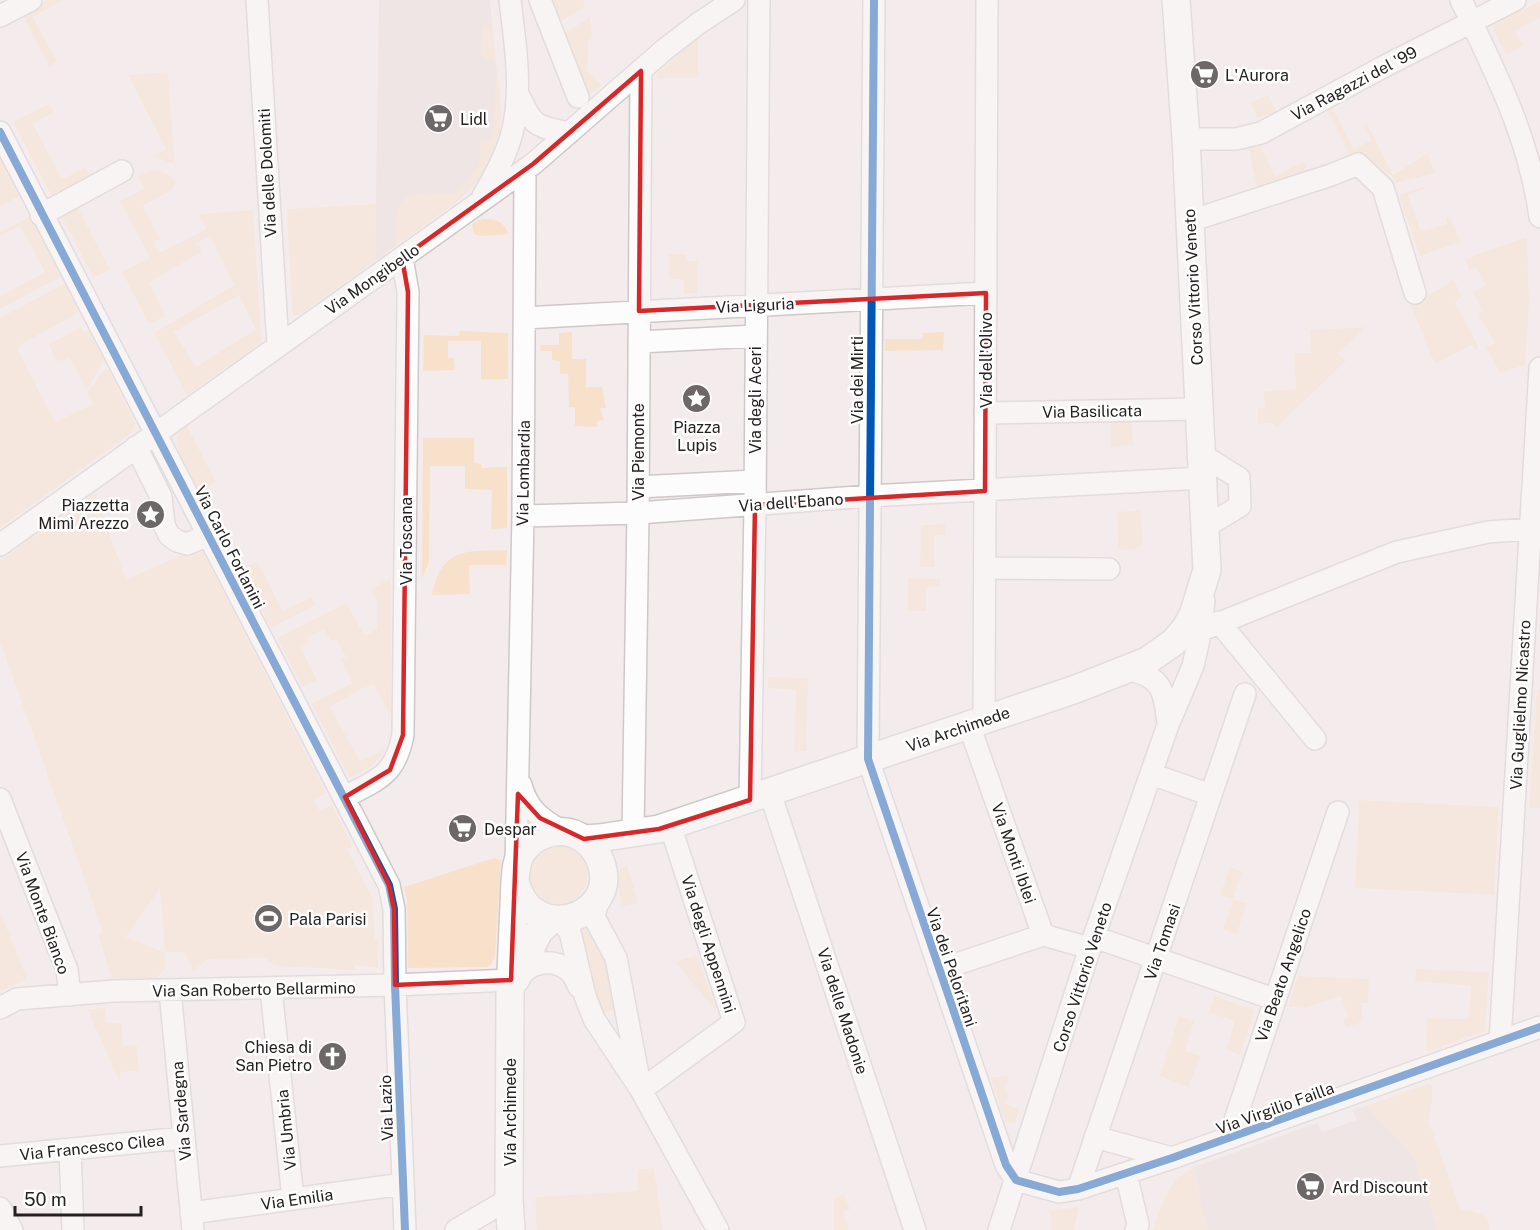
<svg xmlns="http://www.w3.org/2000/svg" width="1540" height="1230" font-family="'Public Sans',sans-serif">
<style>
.built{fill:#ebdbdb}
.green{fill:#f7e1ca;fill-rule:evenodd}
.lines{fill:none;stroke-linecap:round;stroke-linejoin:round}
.minor-casing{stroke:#cfc8c8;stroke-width:24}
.major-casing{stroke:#cfc8c8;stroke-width:30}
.minor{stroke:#fdfcfc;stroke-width:21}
.major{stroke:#fdfcfc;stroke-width:27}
.cycleway-casing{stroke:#fff;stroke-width:11}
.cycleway{stroke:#0057b8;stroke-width:8}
.marked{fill:none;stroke:#d62828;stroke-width:4.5;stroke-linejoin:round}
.labels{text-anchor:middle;stroke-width:5;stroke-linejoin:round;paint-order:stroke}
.poi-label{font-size:16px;fill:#252020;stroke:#fff;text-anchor:start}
.street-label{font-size:16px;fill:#252020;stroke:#fff}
</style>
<rect width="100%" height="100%" fill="#f4ecec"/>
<path class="built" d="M379,0H490L500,108V131L493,151L486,168L474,185L459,200L375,261Z
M1366,1106L1414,1156L1436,1223V1230H1208L1201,1208L1194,1167L1317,1123L1322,1132L1357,1120L1353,1110Z"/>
<path class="green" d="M48,0H63L33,17L57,62L49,66L22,14Z
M550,0H583L585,7L558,23Z
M1540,1V18L1515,31L1523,46L1506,55L1494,32V25Z
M590,17L592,37L589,41L587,70L601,85L585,100L562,35Z
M483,25L492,26L496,59H482Z
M698,38V78H657V73Z
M497,67C499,88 504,111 499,132C487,188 440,214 396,245C397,235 395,222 397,212C403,186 435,194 454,194L472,176L479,165L481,141H492Z
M168,72L175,165L154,156L166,149L128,75Z
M1268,95L1277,112L1258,118L1250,103Z
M49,104L54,112L33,124L62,179L85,168L88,173L94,171L97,177L54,201L13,122Z
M1332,107L1354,149L1372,140L1363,126L1367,123L1393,175L1427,153L1435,173L1396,183L1393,176L1389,175L1360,152L1350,156L1327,109Z
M1259,143L1275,176L1303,162L1309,172L1257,188L1248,144Z
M0,154L21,195L0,207Z
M151,170C163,170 169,174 176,182L172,190L143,206L160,239L154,242L159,253L206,229L199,214L253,210L262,343L187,395L154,333L234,285L210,236L197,243L202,252L149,282L166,316L149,324L122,272L150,258L120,201L144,188L138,177ZM239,295L256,330L241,338L196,367L174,332Z
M1423,187L1424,189L1408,195L1421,231L1447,224L1446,219L1450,216L1460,242L1420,256L1399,195Z
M76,204L110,270L93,278L60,213Z
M376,204L375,261L299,315L295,316L292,311L287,209Z
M31,216L61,277L0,309V296L45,272L20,226L0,236V232Z
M481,219C495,219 503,220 509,234L481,236L474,234L472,224Z
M1527,237L1529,302L1525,365L1500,373L1486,347L1495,343L1478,314L1483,311L1473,292L1486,285L1476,267L1469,271L1465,259Z
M669,254H686V261H697V293L684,294V280L669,279Z
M1454,280L1462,297L1455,302L1479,348L1475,350L1472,345L1435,364L1409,301L1432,293Z
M65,283L78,310L75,315L20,345L18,350L55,422L94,404L87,393C95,385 97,376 105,369L109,370L134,420V428L131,433L0,528V318Z
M81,327L83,331H89L104,360L90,385L86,389L70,357L62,361L55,360L49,344Z
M1366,327L1338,353L1346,361L1277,427L1272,423L1258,424V408L1265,407L1264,391L1296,389L1294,353H1311L1310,330Z
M460,331L508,333V379H481V341H448V358H454L455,370L423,371L424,335L459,336Z
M572,332V359H586V387H602L606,408H600L604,420L597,421V427L575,426V407H569L568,374H560V361L552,360V351H541L540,345H559V333Z
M944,332L943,350L885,351V339H922L923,333Z
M1132,418L1133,445L1111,447V419Z
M187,426L216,482L200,491C191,474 175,454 177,434Z
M423,438H474V463L481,464L482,468L507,467V528L491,529L492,490L465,489V466H430L429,562L422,578Z
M95,493L126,580L200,546L326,793L314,800L320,811L332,805L351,843V848L347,849L373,899L375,939L379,942L378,968L355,965V970L275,966L265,958L208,959L194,971L184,952H165V969L153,982L113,983L98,934L103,932L0,641V561ZM160,888L165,952H164L126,937Z
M1141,510L1143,542L1134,550H1118L1117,512Z
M945,524V535H934V567H920L921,525Z
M507,550L506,565H469L470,594L432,595C442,547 466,551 507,550Z
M256,562L264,573L282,611L312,597L316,605L271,628L241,569Z
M391,578V716L374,685L361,689L330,707L360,761L386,749L372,766L350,778L311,704L352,683L341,659L346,657L336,639L331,641L324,629L307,638L309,643L301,648L317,680L302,687L277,638L346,603L365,636L377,629V601L371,589Z
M908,578L940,579V586L926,587V611H908Z
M768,677L808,678L806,751L794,752L796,690L768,688Z
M1537,690H1540V808H1529Z
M1359,800L1499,807L1494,895L1355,888Z
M530 875a29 29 0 1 1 58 0a29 29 0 1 1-58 0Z
M494,858L501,860L495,956L491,965L486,967L408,968L407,899L404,887Z
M627,865L638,903L622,906L616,876L618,870Z
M1230,867L1242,871L1233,899L1247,903L1237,934L1223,930L1233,899L1220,895Z
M0,911L27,979L1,992L0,989Z
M588,925L607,954L617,1009L601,1013L580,928Z
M697,955L717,1012L675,962Z
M1416,969L1489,972L1485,1031L1426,1052L1427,1018L1468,1019L1471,986L1415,981Z
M1298,976L1369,979L1368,1003H1362V1022L1346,1028L1343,1020L1348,1018L1341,996L1305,1008L1288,1007Z
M1215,996L1255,1010L1240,1055L1226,1050L1235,1021L1209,1013Z
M105,1008L107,1023H122L123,1046L137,1045L139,1071L120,1072V1083L87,1009Z
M1179,1016L1194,1021L1185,1051L1200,1056L1189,1087L1160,1076Z
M1009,1076L1004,1092L1009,1093L1005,1103L1019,1109L1015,1123L1005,1122L991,1077Z
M1431,1083L1433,1087L1429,1123L1461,1210C1476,1212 1489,1212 1490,1230H1436V1222L1414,1156L1366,1106Z
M1194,1167L1201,1208L1208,1230H1153C1162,1203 1168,1180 1194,1167Z
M654,1168L663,1230H537L535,1197L637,1191L638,1169Z
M844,1194L850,1209L843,1212L849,1230H834V1198Z
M1079,1207L1074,1230H1051L1050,1211Z"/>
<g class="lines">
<defs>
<path id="minor" d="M257,0L278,346
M540,0L578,97
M874,0L868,759L1006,1165L1016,1180L1059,1192L1078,1189L1172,1158L1540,1027
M1461,0C1495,72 1529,136 1540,217
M0,16L31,0
M518,94C534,126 533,126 569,133
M0,132L389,885L394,909L395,985L405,1230
M1186,139H1236L1261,133L1383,67L1515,0
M483,196C495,176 506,156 512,133C523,90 515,43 510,0
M41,215L122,171
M1190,221L1331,175L1358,164L1383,188L1415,293
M524,318L986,293
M639,342L755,336
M985,413L1199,409
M136,447L161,497L164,525L169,535L177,541L187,544L208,535
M1202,455L1239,478L1240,506L1205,527
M638,487L755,481
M523,516L638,513L870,496L1203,478
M0,545L533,164L664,50L699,23L734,0
M985,568L1109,569
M1219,622L1315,739
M1192,634L1397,552L1488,532L1530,529
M1129,670C1164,677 1164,693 1168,723
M984,720L987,0
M969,725L1043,935L1090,948
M1151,774L1211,795
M521,785C527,809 542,820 562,831
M770,793L915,1230
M345,797C378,779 395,776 403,735L408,292L402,258
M0,799L67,970L70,995
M750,800L755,505L759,0
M633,833L638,513L641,71
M516,865L523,516L525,170
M599,895L594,917L616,958L639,1080
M557,920L563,923L570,932L585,996L594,1019L641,1090L718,1230
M1094,937L1274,999
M939,970L1043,935
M517,980C529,961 556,956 572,974C575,978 577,983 579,987
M271,989L293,1199
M170,991L193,1230
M0,1008L17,999L114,991L395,985L511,980
M1500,1042L1540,368
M641,1090L734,1022L670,825
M1095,1137L1172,1158
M1229,1138L1338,812
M70,1149L73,1230
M0,1156L183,1138
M1126,1174L1138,1224L1136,1230
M1078,1189L1245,694
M0,1208L12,1230
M191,1213L403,1184
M456,1230L509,1199
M999,1230L1090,948L1168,725L1193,666L1201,630L1204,601"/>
<path id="major" d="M584,839L599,838L659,829L1076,689L1147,661L1174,642L1185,629L1193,615L1207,570L1186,139L1176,0
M516,979L539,931L552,919
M511,1230L509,1199L510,995L515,881C516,871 516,862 521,854C534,832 564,824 585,840C594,847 599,855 602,866C617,918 531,947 515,881"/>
</defs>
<use href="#minor" class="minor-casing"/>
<use href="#major" class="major-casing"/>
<use href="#minor" class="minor"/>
<use href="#major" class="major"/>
<defs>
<path id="cycleway" d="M874,0L868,759L1006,1165L1016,1180L1059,1192L1078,1189L1172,1158L1540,1027
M0,132L389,885L394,909L395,985L405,1230"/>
</defs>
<use href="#cycleway" class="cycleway-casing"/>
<use href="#cycleway" class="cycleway"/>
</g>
<path d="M0 0H1540V1230H0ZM641,71L639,311L986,293L985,491L755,505L750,800L659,829L584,839L540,818L518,794L511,980L395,985L394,909L389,885L345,797L390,770L403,735L408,292L402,258L533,164Z" fill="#f4ecec" fill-opacity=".55" fill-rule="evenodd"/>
<path class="marked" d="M641,71L639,311L986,293L985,491L755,505L750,800L659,829L584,839L540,818L518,794L511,980L395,985L394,909L389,885L345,797L390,770L403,735L408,292L402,258L533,164Z"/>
<defs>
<symbol id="supermarket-disc" viewBox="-11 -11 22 22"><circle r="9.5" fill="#6d6767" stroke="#fff"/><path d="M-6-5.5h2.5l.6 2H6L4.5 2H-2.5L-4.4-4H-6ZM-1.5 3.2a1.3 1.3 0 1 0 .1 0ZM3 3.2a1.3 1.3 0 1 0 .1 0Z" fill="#fff"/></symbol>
<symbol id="sight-disc" viewBox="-11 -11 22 22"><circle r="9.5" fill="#6d6767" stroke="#fff"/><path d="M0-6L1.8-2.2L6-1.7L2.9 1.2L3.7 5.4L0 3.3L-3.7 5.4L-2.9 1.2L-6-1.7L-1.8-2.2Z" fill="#fff"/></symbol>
<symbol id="stadium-disc" viewBox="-11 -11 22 22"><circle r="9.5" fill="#6d6767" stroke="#fff"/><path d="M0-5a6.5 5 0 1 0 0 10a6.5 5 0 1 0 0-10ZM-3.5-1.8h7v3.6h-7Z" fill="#fff"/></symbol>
<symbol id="church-disc" viewBox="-11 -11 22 22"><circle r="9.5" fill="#6d6767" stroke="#fff"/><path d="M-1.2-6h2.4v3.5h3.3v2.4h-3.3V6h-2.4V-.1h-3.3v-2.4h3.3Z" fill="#fff"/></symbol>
</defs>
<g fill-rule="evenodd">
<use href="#supermarket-disc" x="1188" y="58" width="33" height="33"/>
<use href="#supermarket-disc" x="422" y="102" width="33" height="33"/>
<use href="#sight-disc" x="680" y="382" width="33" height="33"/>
<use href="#sight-disc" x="134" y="498" width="33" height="33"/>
<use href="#supermarket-disc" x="446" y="812" width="33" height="33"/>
<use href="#stadium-disc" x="252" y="902" width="33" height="33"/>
<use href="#church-disc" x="316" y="1040" width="33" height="33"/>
<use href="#supermarket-disc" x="1294" y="1170" width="33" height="33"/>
</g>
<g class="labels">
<g class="poi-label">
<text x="1225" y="81">L'Aurora</text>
<text x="460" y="125">Lidl</text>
<text x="697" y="433" text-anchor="middle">Piazza<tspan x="697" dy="18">Lupis</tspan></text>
<text x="129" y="511" text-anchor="end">Piazzetta<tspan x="129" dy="18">Mimì Arezzo</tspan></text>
<text x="484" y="835">Despar</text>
<text x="289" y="925">Pala Parisi</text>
<text x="312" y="1053" text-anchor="end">Chiesa di<tspan x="312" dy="18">San Pietro</tspan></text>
<text x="1332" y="1193">Ard Discount</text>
</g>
<g class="street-label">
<text transform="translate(1354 83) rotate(-28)" y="6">Via Ragazzi del '99</text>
<text transform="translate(267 173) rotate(-93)" y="6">Via delle Dolomiti</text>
<text transform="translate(372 279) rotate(-35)" y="6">Via Mongibello</text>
<text transform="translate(1193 287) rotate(-93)" y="6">Corso Vittorio Veneto</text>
<text transform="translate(755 305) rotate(-3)" y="6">Via Liguria</text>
<text transform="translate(986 360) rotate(-90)" y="6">Via dell'Olivo</text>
<text transform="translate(857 380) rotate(-90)" y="6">Via dei Mirti</text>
<text transform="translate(755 400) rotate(-90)" y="6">Via degli Aceri</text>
<text transform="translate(1092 411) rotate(-1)" y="6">Via Basilicata</text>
<text transform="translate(638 452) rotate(-90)" y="6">Via Piemonte</text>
<text transform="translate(523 473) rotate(-89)" y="6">Via Lombardia</text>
<text transform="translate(791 502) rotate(-4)" y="6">Via dell'Ebano</text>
<text transform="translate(406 541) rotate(-90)" y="6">Via Toscana</text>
<text transform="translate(230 547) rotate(63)" y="6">Via Carlo Forlanini</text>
<text transform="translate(1520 705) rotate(-87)" y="6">Via Guglielmo Nicastro</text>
<text transform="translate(958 729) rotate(-19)" y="6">Via Archimede</text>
<text transform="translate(1014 853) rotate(71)" y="6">Via Monti Iblei</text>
<text transform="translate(43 913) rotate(70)" y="6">Via Monte Bianco</text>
<text transform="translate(1162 942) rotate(-71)" y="6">Via Tomasi</text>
<text transform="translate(709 944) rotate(72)" y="6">Via degli Appennini</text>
<text transform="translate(952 967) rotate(71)" y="6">Via dei Peloritani</text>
<text transform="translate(1283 975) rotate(-71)" y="6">Via Beato Angelico</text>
<text transform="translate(1082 977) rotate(-72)" y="6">Corso Vittorio Veneto</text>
<text transform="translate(254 989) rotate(-1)" y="6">Via San Roberto Bellarmino</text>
<text transform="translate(843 1011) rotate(72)" y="6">Via delle Madonie</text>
<text transform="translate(386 1108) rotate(-92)" y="6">Via Lazio</text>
<text transform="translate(1275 1108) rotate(-20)" y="6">Via Virgilio Failla</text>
<text transform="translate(181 1111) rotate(-95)" y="6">Via Sardegna</text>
<text transform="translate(510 1112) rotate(-90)" y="6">Via Archimede</text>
<text transform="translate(286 1130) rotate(-96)" y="6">Via Umbria</text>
<text transform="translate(92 1147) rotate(-6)" y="6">Via Francesco Cilea</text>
<text transform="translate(297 1199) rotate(-8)" y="6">Via Emilia</text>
</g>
</g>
<path d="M15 1206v9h126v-9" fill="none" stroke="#252020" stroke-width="3"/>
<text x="24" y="1206" font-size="18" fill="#252020" stroke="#ffffff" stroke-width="4.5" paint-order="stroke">50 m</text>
</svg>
